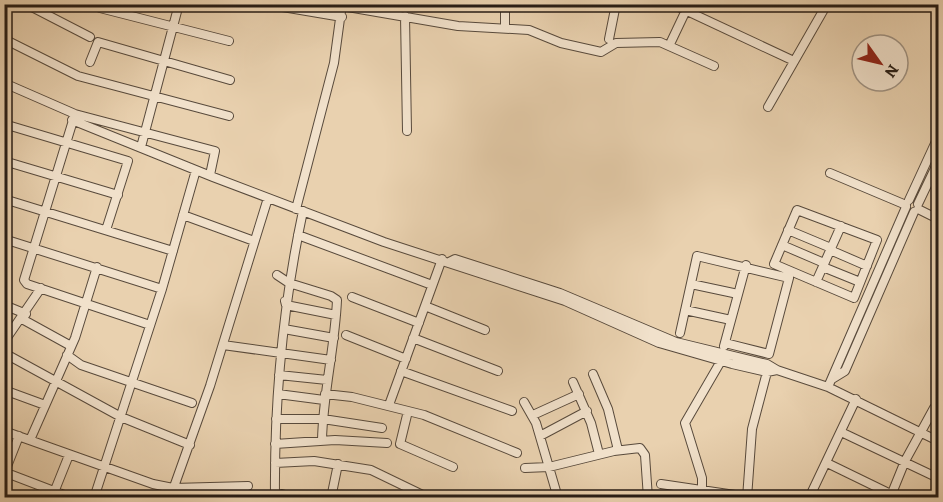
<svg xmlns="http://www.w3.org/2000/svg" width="943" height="502" font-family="Alegreya,serif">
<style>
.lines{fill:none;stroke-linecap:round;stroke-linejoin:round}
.minor-casing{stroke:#584a3c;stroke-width:10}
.minor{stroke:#f1e1cb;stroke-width:8}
</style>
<rect width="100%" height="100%" fill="#e9d1af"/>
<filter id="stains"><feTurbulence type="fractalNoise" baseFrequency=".00333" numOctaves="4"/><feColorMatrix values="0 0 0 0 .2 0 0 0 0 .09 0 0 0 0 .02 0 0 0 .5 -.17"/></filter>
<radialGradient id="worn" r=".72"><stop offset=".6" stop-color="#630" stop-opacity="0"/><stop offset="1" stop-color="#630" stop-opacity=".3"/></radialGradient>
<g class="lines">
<defs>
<path id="minor" d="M26,4L90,37
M265,4L342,17
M672,4L794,61
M342,6L458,26L529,30L561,43L601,52L616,43L660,42L714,66
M100,8L229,41
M405,16L407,131
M505,27V4
M4,39L78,76L229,116
M609,39L616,4
M670,44L689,4
M90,62L98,42L230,80
M4,83L75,114L215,151L210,175
M768,107L827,4
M75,114L24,280L27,284L150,325
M72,120L213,177L384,242L565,301L659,343L732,364L767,372L777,370
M4,124L128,161L106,230
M141,147L179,4
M4,161L118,195
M830,173L906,205
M4,199L173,251
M909,200L938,137
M918,204L938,162
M906,207L828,387L938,441
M296,209L334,63L342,4
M918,209L938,219
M797,210L877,240L854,298L774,264Z
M183,215L254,241
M788,230L831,248
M298,235L432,285
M4,239L162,289
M782,245L824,263
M830,250L867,266
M449,262L455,259L560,293L676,342L767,364L777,370L828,387
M823,267L860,282
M277,275L289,283L331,296L337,300C335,347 323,393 322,440
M816,282L841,226
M691,284L738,294
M352,297L419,323
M285,301L286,305L336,315
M4,305L26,314
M425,306L485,330
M685,310L731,320
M22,319L71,346
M284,329L334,338
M680,333L697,256L789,278L769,354L725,343
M346,335L406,359
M413,338L498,371
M4,342L41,288
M223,345L331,360
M724,346L746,265
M4,353L121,417L190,445
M67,355L81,365L192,403
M401,371L512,411
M593,374L608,409L618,450
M279,375L327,380
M832,379L845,371L914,212
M573,382L591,423L599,454
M4,390L45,405
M278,394L324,400
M325,394L352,397L424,415L517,453
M524,402L536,423L558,498
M389,405L442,259
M408,411L400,444L453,467
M533,415L579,394
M276,419H323L382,428
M4,431L153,484L173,488L248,486
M841,432L938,478
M540,436L587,411
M30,440L75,338L97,267
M275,444L335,440L387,443
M275,463L314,461L371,470L429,498
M827,463L899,498
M525,468L549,467L614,451L640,448L645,455L648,498
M4,472L72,498
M4,474L19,436
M661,484L755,498
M55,490L69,455
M274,492L297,498
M813,492L826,498
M509,496L521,498
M94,498L162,289L196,170
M170,498L210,386L268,198
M275,498C274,401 283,305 303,211
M331,498L338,464
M702,498V478L685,423L721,361
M747,498L752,429L767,372
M809,498L856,399
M890,498L905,461L934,408L938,406"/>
</defs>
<use href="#minor" class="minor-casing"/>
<use href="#minor" class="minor"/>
</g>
<rect width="943" height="502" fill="none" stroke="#e9d1af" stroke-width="24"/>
<rect x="6" y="6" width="931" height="490" fill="none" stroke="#271d16" stroke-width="3"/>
<rect x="12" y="12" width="919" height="478" fill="none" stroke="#271d16" stroke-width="1.5"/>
<g transform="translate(880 63) rotate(124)"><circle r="28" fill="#f1e1cb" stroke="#a09383" stroke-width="1.5"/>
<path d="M0-4.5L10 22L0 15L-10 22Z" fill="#8f2418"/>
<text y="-9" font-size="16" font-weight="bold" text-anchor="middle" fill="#271d16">N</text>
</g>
<rect width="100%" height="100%" filter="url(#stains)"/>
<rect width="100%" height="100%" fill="url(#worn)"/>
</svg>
